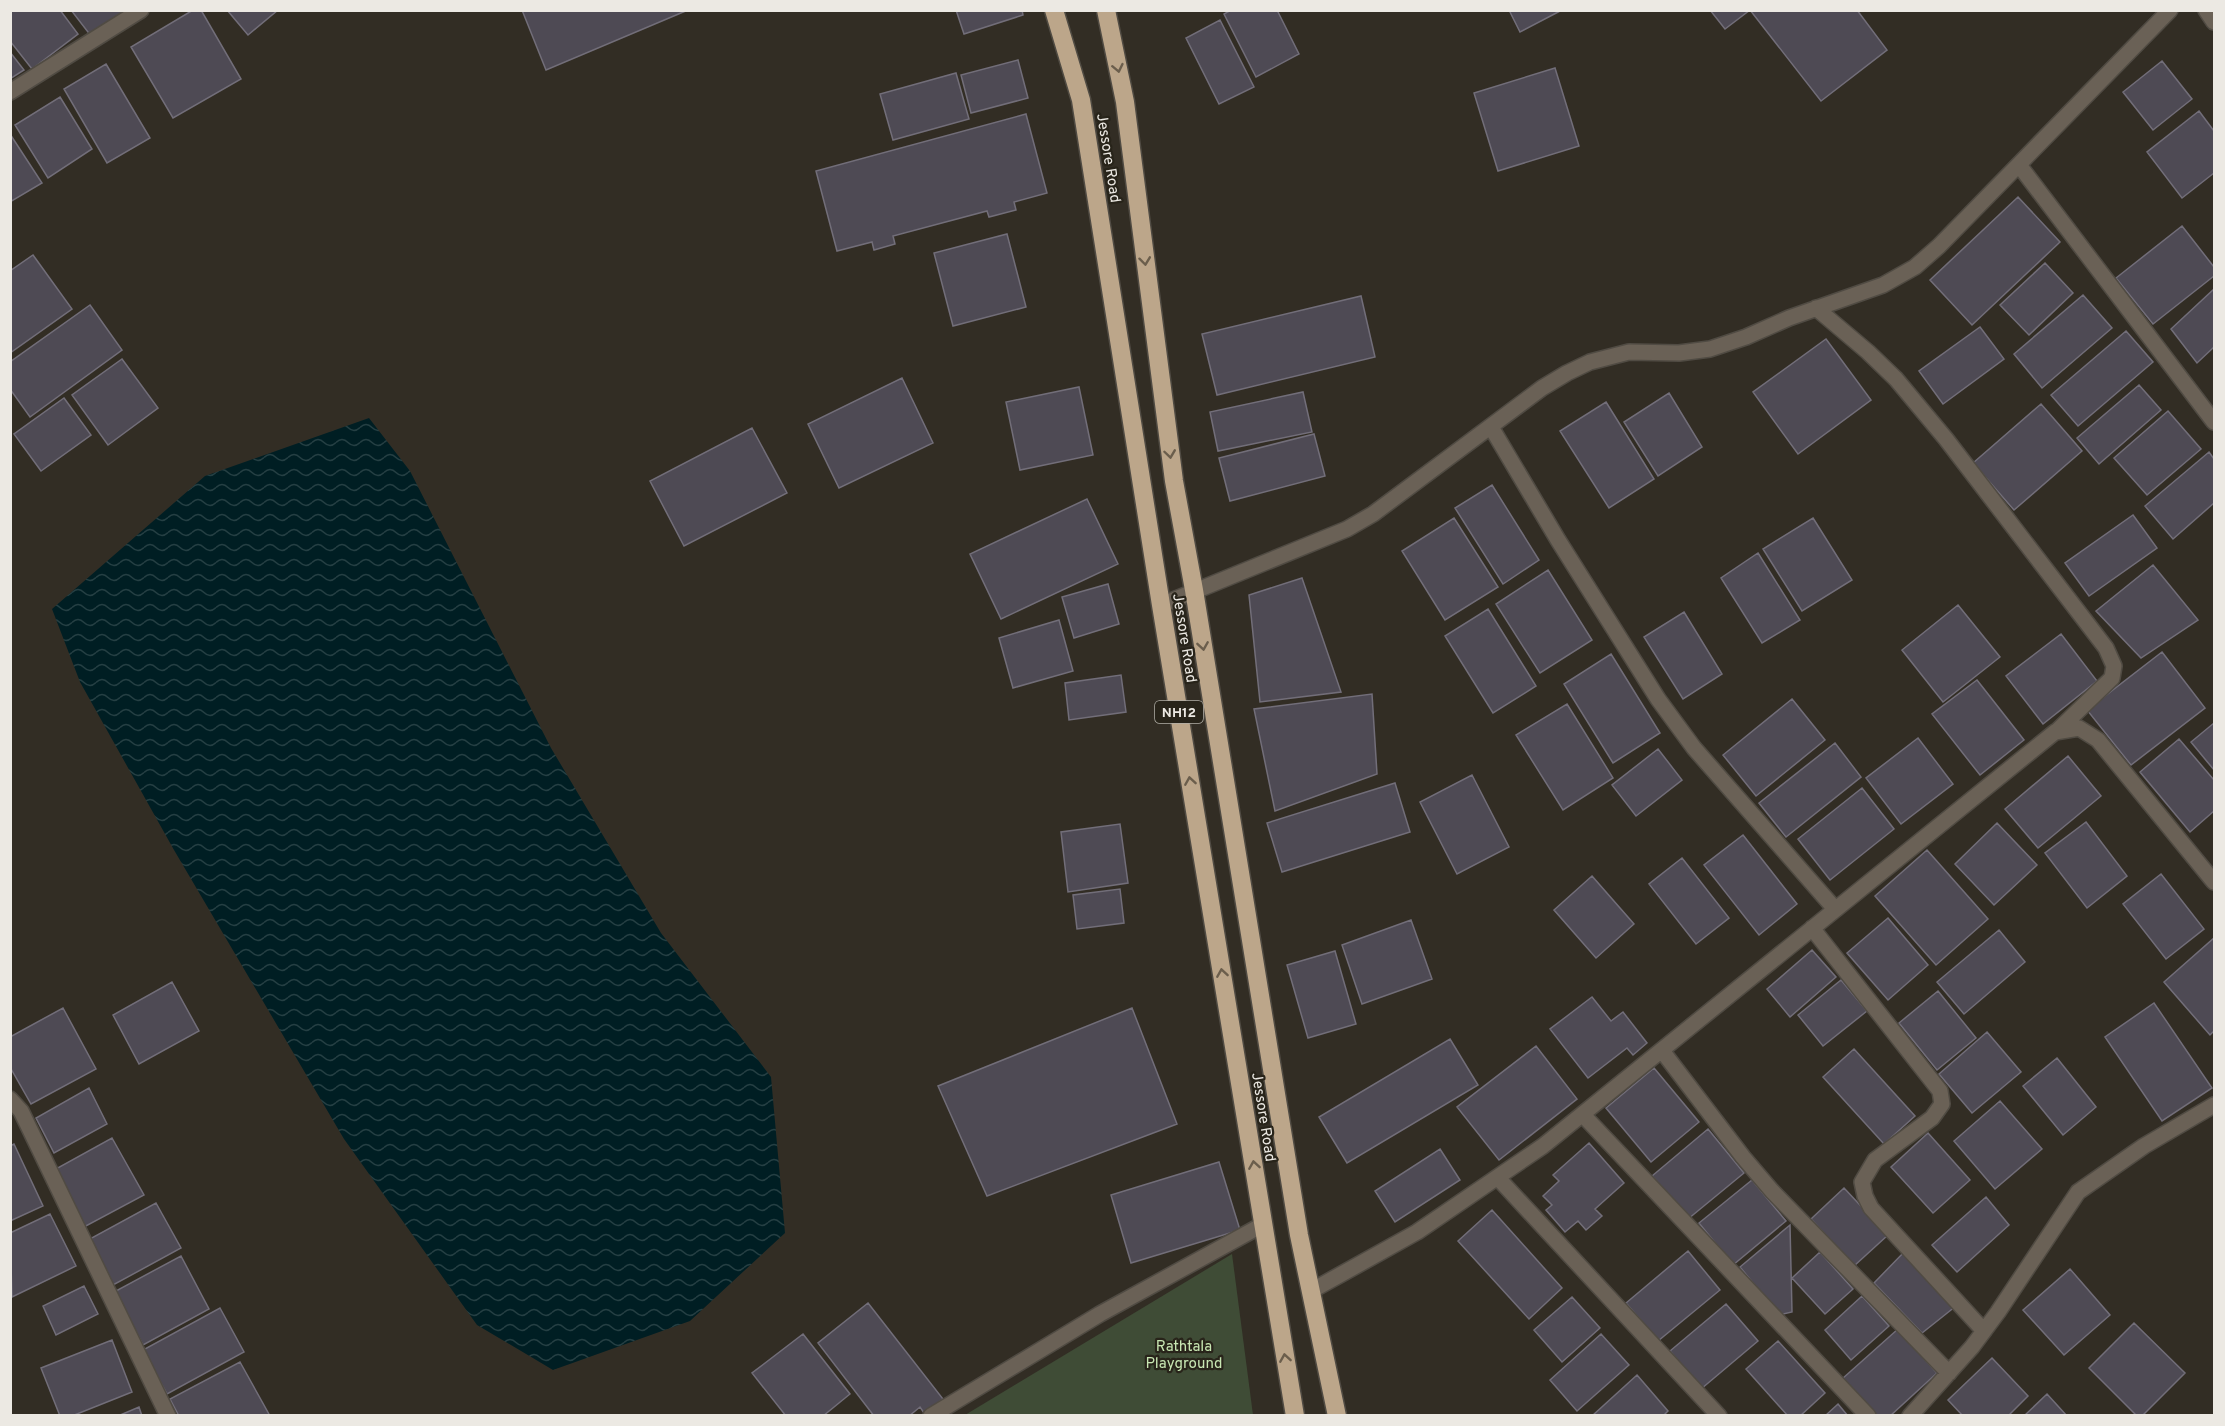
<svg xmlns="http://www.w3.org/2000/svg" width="2225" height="1426" font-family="Overpass,sans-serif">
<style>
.park{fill:#3f4c36}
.water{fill:url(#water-waves)}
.building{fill:#4e4a54;stroke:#726e79;stroke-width:1.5}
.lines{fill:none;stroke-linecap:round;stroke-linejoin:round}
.minor-casing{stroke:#504b43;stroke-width:18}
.highway-casing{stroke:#504b43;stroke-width:21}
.minor{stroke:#6a6156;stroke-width:15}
.highway{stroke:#bca68a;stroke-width:18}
.oneway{stroke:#6b5e4c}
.labels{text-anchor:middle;stroke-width:4.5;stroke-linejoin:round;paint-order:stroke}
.shield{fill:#28241a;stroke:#b1aea7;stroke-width:1.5}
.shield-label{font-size:14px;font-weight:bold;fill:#ece9e3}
.street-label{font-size:15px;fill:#ece9e3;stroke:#28241a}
.park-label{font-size:15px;fill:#c8e7b3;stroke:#28241a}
</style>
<defs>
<pattern id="water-waves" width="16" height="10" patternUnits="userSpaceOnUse" patternTransform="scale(1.5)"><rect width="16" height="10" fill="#001e23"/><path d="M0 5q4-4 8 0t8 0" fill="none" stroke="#253f43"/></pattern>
</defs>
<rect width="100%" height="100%" fill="#322d24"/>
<path class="park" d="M1232,1254L1253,1415H965Z"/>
<path class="water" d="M369,418L410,471L551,748L661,933L771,1077L785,1233L690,1321L553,1370L477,1325L344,1139L174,850L80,682L52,609L205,476Z"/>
<path class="building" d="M10,10H60L78,34L32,69L10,41Z
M71,10H121L122,13L91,36Z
M193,10H201L241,79L173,118L131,47Z
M227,10H278L248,35Z
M522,10H688L546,70Z
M956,10H1022L1023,15L964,34Z
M1231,10H1277L1299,54L1256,77L1224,14Z
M1509,10H1562L1520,32Z
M1710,10H1750L1725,29Z
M1750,10H1857L1887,50L1821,101Z
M1220,20L1254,87L1219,104L1186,38Z
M10,52L24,70L10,79Z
M1018,60L1028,98L971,113L961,75Z
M2162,61L2192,99L2153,130L2123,92Z
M106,64L150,138L107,163L64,89Z
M1555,68L1579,146L1498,171L1474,93Z
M956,73L969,119L893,140L880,94Z
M60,97L92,149L48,178L15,125Z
M2199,111L2214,131V173L2182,198L2147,152Z
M1026,114L1047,193L1014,202L1016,210L989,217L987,211L893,236L895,244L874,250L872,242L837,251L816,171Z
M10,134L42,183L10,202Z
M2018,197L2060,242L1972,325L1930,280Z
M2182,226L2214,267V276L2153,324L2116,278Z
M1007,234L1026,307L953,326L934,253Z
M33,255L72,309L10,353V271Z
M2045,263L2073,293L2029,335L2000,305Z
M2214,289V347L2197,363L2171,329Z
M2083,295L2112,328L2042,388L2014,354Z
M1361,296L1375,357L1217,395L1202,334Z
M90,305L122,350L30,417L10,389V362Z
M1980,327L2004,359L1943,404L1919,371Z
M2126,331L2153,362L2078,426L2051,395Z
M1826,339L1871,400L1798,454L1753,392Z
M122,359L158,408L108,445L72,395Z
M902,378L933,443L839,488L808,424Z
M2139,385L2161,410L2099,464L2077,438Z
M1079,387L1093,455L1020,470L1006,402Z
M1303,392L1312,432L1218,451L1210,412Z
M1669,393L1702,447L1658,476L1624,422Z
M64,398L91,435L41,471L14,434Z
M1606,402L1654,479L1609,508L1560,431Z
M2041,404L2082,451L2014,510L1973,463Z
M2168,411L2201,449L2147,495L2114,458Z
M752,428L787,493L684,546L650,481Z
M1314,434L1325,476L1230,501L1219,458Z
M2209,452L2214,459V503L2173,539L2145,506Z
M1492,485L1539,560L1503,584L1455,508Z
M1087,499L1118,564L1001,619L970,554Z
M2133,515L2157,548L2089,596L2065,563Z
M1454,518L1498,587L1445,620L1402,551Z
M1813,518L1852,580L1802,611L1763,549Z
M1758,553L1800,620L1762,643L1721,578Z
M2153,565L2198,620L2141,658L2096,611Z
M1548,570L1592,640L1540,673L1496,604Z
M1302,578L1341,692L1260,702L1249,595Z
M1108,584L1119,624L1074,638L1062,597Z
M1958,605L2000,657L1943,702L1902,650Z
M1488,609L1536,686L1493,713L1445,636Z
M1684,612L1722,674L1683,699L1644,637Z
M1059,620L1073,671L1013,688L999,638Z
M2061,634L2097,681L2043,724L2006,676Z
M2162,652L2205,708L2131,765L2087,710Z
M1611,654L1660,733L1613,763L1564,684Z
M1121,675L1126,712L1069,720L1065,683Z
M1977,680L2024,740L1980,775L1932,714Z
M1372,694L1377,774L1275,811L1254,709Z
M1792,699L1825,740L1756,796L1723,755Z
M1567,704L1613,778L1563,810L1516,735Z
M2214,723V770L2191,742Z
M1918,738L1953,784L1901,824L1866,778Z
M2179,739L2214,780V811L2190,832L2140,772Z
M1835,743L1861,777L1786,837L1759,803Z
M1658,749L1682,780L1636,816L1612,785Z
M2068,756L2101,796L2038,848L2005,809Z
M1472,775L1509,847L1457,874L1420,802Z
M1395,783L1410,832L1282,872L1267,823Z
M1862,788L1894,829L1830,880L1798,839Z
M2086,822L2127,876L2087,908L2045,853Z
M1997,823L2037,865L1994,905L1955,864Z
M1120,824L1128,883L1068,892L1061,832Z
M1743,835L1797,904L1759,935L1704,865Z
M1927,850L1988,919L1936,965L1875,896Z
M1682,858L1729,918L1696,944L1649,884Z
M2161,874L2204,929L2166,959L2123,904Z
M1592,876L1634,924L1596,958L1554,910Z
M1120,889L1124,923L1077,929L1073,895Z
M1888,918L1928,965L1888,1000L1847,953Z
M1411,920L1432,979L1362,1004L1342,945Z
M1999,930L2025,962L1964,1014L1937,982Z
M2214,938V1031L2210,1035L2164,982Z
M1812,950L1836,977L1790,1017L1767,989Z
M1335,951L1356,1024L1308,1038L1287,965Z
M1841,980L1867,1011L1823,1046L1798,1015Z
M172,982L199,1031L139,1064L113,1015Z
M1938,991L1976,1038L1937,1070L1899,1023Z
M1592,997L1611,1021L1623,1012L1647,1043L1633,1055L1627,1048L1588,1078L1550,1029Z
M2154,1003L2212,1088L2162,1121L2105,1037Z
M63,1008L96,1069L31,1104L10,1067V1037Z
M1132,1008L1177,1124L987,1196L938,1086Z
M1987,1032L2021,1072L1972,1113L1939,1074Z
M1450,1039L1478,1085L1347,1163L1319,1117Z
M1536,1046L1577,1099L1499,1160L1457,1107Z
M1854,1049L1915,1116L1884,1144L1823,1077Z
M2057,1058L2096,1107L2063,1135L2023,1086Z
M1654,1068L1699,1122L1651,1162L1606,1108Z
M89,1088L107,1124L54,1153L36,1118Z
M2000,1101L2042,1149L1995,1189L1954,1141Z
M1708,1129L1744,1173L1688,1219L1652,1176Z
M1928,1133L1970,1180L1933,1213L1891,1167Z
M112,1138L144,1195L84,1227L54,1170Z
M1589,1143L1624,1183L1595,1209L1602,1216L1586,1230L1578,1221L1565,1232L1546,1210L1552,1205L1543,1196L1559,1181L1553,1175Z
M14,1144L43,1206L10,1221V1146Z
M1440,1149L1460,1180L1395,1222L1375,1191Z
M1219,1162L1240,1230L1131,1263L1111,1195Z
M1752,1180L1786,1221L1733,1265L1699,1223Z
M1844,1188L1888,1235L1854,1266L1811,1219Z
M1986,1197L2009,1225L1957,1272L1932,1245Z
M156,1203L181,1248L113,1285L88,1240Z
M1492,1210L1562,1288L1529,1319L1458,1241Z
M50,1214L76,1266L12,1297L10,1233Z
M1790,1225L1792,1312L1779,1315L1740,1267Z
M1906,1250L1956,1306L1922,1333L1874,1283Z
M1688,1251L1720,1290L1658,1341L1626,1303Z
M1820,1252L1853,1289L1825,1314L1792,1278Z
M181,1256L209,1309L143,1345L114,1292Z
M2070,1269L2110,1315L2064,1355L2023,1310Z
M84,1286L98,1314L56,1335L43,1306Z
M1862,1296L1889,1326L1851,1360L1825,1330Z
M1572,1297L1600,1328L1562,1362L1534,1330Z
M868,1303L943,1399L924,1413L920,1407L909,1416H874L818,1343Z
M1726,1304L1758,1341L1701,1389L1670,1351Z
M220,1308L244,1352L167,1394L143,1350Z
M2134,1323L2185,1373L2142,1416H2137L2089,1368Z
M1898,1329L1937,1373L1890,1416H1875L1842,1379Z
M803,1334L850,1394L823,1416H786L752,1373Z
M1601,1334L1629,1365L1577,1411L1550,1380Z
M112,1340L132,1392L72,1416H60L41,1368Z
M1778,1341L1825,1393L1800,1416H1788L1746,1369Z
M1992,1358L2028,1396L2008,1416H1963L1948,1400Z
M240,1362L270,1416H179L170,1399Z
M1637,1375L1668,1411L1663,1416H1592Z
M2047,1394L2067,1416H2024Z
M1838,1404L1848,1416H1825Z
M139,1407L142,1416H118Z"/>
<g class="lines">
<defs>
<path id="minor" d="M2206,10L2214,22
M10,92L141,10
M2019,165L2214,422
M1816,308L1868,352L1896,379L1946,439L2106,648L2114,666L2112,678L2056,732
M1491,427L1558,540L1658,699L1694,748L1835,909
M1161,605L1347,529L1373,514L1542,388L1567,373L1590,362L1629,352L1679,353L1710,349L1746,337L1789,318L1883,285L1915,267L1939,246L2170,10
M1812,928L1940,1091L1942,1104L1932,1118L1875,1160L1862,1182L1865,1196L1871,1208L1984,1331
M1663,1052L1743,1157L1772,1191L1949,1373
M10,1099L21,1111L168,1416
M1583,1115L1868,1416
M1498,1178L1719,1416
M1311,1291L1417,1232L1543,1146L2055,732L2079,728L2098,740L2214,882
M931,1416L1100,1314L1264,1224
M1910,1416L1972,1347L1998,1312L2078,1192L2144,1146L2214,1105"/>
<path id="highway" d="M1054,10L1081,100L1161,605L1295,1416
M1106,10L1125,102L1174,481L1194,590L1299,1235L1337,1416"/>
</defs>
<use href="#minor" class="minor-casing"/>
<use href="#highway" class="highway-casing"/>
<use href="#minor" class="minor"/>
<use href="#highway" class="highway"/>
</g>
<defs><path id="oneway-chevron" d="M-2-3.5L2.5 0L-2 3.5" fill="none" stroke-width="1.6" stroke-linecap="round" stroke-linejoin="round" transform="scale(1.5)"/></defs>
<g class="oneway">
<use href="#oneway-chevron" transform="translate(1118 68) rotate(78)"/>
<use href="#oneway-chevron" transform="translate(1145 261) rotate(83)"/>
<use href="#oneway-chevron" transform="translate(1170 454) rotate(82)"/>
<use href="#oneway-chevron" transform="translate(1203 646) rotate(81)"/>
<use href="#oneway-chevron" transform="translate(1190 781) rotate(-99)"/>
<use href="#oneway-chevron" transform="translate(1222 973) rotate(-99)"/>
<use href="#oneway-chevron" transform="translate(1254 1165) rotate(-99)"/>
<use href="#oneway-chevron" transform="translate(1285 1358) rotate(-99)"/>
</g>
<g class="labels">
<rect class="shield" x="1155" y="701" width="48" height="22" rx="4.5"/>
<g class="shield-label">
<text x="1179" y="717">NH12</text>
</g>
<g class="street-label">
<text transform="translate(1109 158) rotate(81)" y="5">Jessore Road</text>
<text transform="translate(1185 638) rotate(81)" y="5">Jessore Road</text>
<text transform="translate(1264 1117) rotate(81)" y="5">Jessore Road</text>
</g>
<g class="park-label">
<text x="1184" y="1351">Rathtala<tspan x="1184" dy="17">Playground</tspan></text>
</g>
</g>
<rect width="2225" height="1426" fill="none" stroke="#ece9e3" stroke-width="24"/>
</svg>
